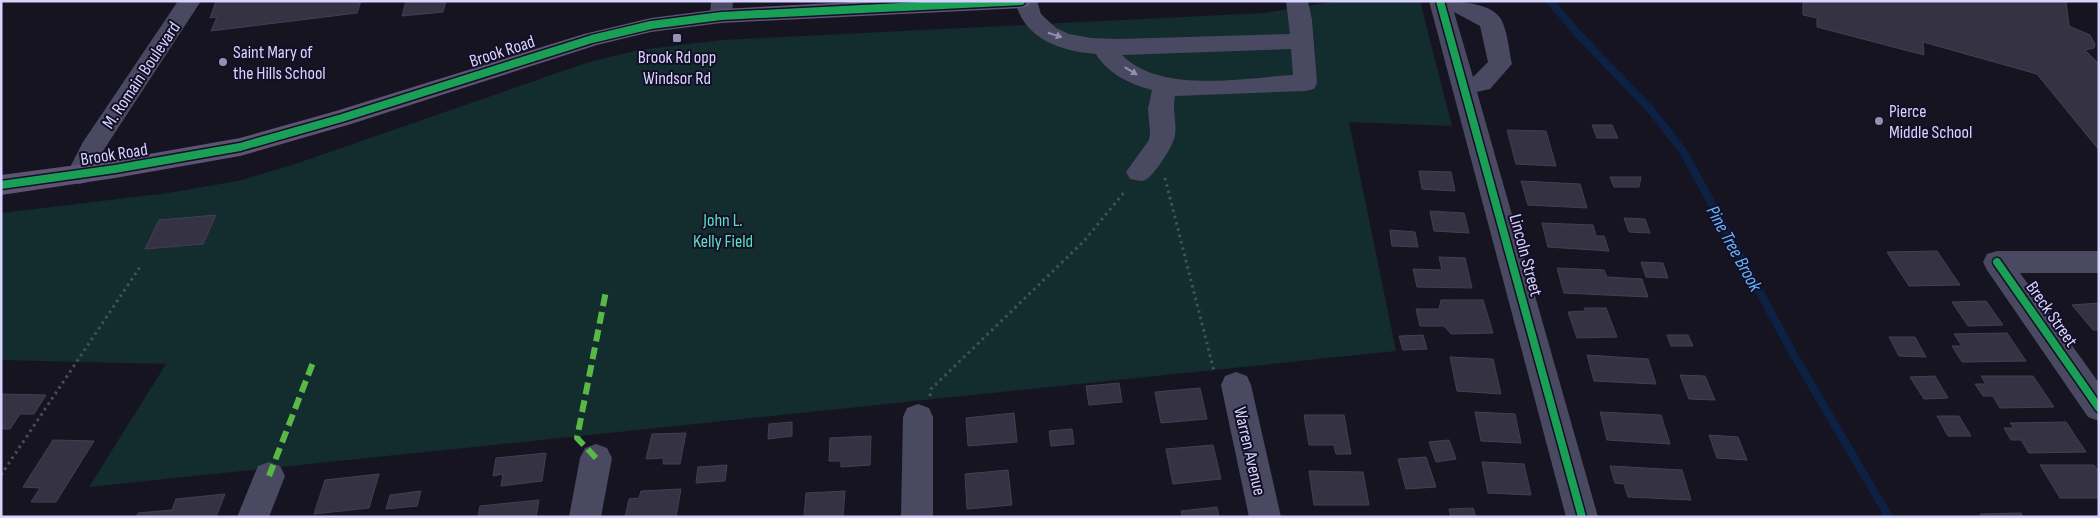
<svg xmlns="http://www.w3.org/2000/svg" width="2100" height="518" font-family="'Sofia Sans Condensed',sans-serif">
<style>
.green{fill:#132c2d}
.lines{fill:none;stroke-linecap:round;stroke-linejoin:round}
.stream{stroke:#0d2144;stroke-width:8}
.building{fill:#343243;stroke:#433f54}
.path{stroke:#44505f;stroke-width:3;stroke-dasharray:2.5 4;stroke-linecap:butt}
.minor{fill:#4a4962;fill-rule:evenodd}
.major{fill:#5e5373;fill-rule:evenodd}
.quiet{stroke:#58b947;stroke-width:6;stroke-dasharray:12 6;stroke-linecap:butt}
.cycleway-casing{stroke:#130f26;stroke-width:11}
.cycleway{stroke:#1a9f57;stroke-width:8}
.oneway{fill:#928eb0}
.poi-dot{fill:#9591b1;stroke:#130f26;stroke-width:2}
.labels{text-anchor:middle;stroke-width:4;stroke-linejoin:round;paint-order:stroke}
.street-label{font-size:18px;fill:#d9d4ff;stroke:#130f26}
.poi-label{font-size:18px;fill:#d9d4ff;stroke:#130f26;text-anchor:start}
.park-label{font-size:18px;fill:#5fe0c0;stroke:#130f26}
.water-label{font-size:19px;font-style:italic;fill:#62b6ff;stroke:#130f26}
</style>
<rect width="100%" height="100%" fill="#161421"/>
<path class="green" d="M1337,1H1420L1452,126L1349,122L1396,351L89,487L166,364L1,360V213L168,193L238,181L295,164L589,62L639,50L722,40L1264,13Z"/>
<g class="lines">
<path class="stream" d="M1550,1L1578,34L1650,109L1683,151L1795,357L1889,517"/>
</g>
<path class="building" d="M216,1H361L357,13L211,31L217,17L210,18Z
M406,1H446L443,12L402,16Z
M1803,1H2066L2069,26L2090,35L2095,44L2094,48L2085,50L2099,64V150L2037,74L1923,42L1924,55L1817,27V18L1803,15Z
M1592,125H1612L1618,138H1597Z
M1507,130L1546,131L1556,166L1516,164Z
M1419,171L1451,172L1455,191L1422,189Z
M1610,177H1641L1639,187H1614Z
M1521,181L1580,184L1587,208L1528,205Z
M1430,211L1464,213L1469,233L1434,231Z
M216,215L203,244L145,249L159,220Z
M1624,218L1645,219L1650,233L1629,232Z
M1542,223L1593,225L1596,236H1604L1609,251L1548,247Z
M1390,230L1415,232L1418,247L1392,246Z
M1937,251L1960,285L1909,286L1887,252Z
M1439,257L1465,258L1472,288L1417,287L1413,269L1442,270Z
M1641,262L1663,263L1668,278L1646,277Z
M1557,268L1604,270L1607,277L1642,279L1648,297L1564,293Z
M1441,300H1483L1493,333L1451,334L1444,326H1420L1416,309H1439Z
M1986,301L2003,325L1968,326L1952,302Z
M2099,303V330H2093L2072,305Z
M1584,308H1606L1617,337L1577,338L1568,312L1586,311Z
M2007,333L2026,361L1962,362L1952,346H1962L1954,334Z
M1423,335L1427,349L1403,350L1399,336Z
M1667,335H1688L1693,346H1671Z
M1889,337H1915L1926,357L1899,356Z
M1587,355L1648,359L1656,384L1594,381Z
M1450,357L1493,359L1501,394L1457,391Z
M1680,375L1705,376L1715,400L1689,399Z
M1935,376L1948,398L1924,399L1910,377Z
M1981,376H2033L2054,407L2000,408L1993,396H1983L1975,384H1986Z
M1119,383L1122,402L1089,405L1086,386Z
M1200,388L1207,419L1161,423L1155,392Z
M1,394L46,395L34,414H20L10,429H1Z
M1475,412L1515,414L1521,443L1481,441Z
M1600,412L1661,415L1670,444L1607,440Z
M1014,413L1017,442L968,446L966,418Z
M1304,415H1344L1351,454H1336L1334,445H1309Z
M1937,416H1959L1971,436H1948Z
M792,422V436L768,439L769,424Z
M2066,422L2086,452L2029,453L2021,440H2011L2004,428H2014L2010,423Z
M1072,429L1074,444L1051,446L1049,431Z
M686,433L680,464H663L664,458L646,459L652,434Z
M1709,435L1738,437L1747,460L1717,458Z
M871,436L870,465L841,467V461H829L830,438Z
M53,440L94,441L56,502H31L40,488L23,487Z
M1449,440L1456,459L1436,462L1429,442Z
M1213,445L1221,479L1173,484L1166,449Z
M546,453L542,481L501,486L503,474L493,476L496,458Z
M1426,457L1436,487L1406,489L1398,459Z
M1482,462L1524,464L1531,495L1488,493Z
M727,465L725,481L696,483L698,467Z
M2040,465H2094L2099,472V498H2060Z
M1610,466L1682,470L1691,500L1628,497L1624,484L1615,483Z
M1008,470L1012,505L967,509L965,474Z
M1309,471L1363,472L1369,505H1314Z
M379,474L369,508L314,514L325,480Z
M681,489L676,517H625L629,499L639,498L641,491Z
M421,491L417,506L386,509L390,495Z
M845,491L843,517H804L806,493Z
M225,494L216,517H136L138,513L172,510L176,499Z
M539,500L536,517H478L480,506Z
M1217,507L1219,517H1182L1181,511Z
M1473,508L1476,517H1451L1449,509Z
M2021,513L2023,517H1982L1980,514Z"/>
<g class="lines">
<path class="path" d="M1165,178L1214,371
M930,396L931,389L1084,241L1126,190
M1,475L140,267"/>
<path class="minor" d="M178,1H201L103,151L88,182L79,184L70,182L66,175L83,142Z
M711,1H733L732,16L729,21L721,23L713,21L710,16Z
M1015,1H1037L1041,14L1056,28L1069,34L1091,38L1119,39L1290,34L1286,1H1308L1312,20L1317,83L1314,89L1305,91L1175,96C1172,110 1177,122 1175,135C1174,145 1156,172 1148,178C1143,183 1136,180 1130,179L1126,172L1149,140L1150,133L1148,109L1152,90C1130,84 1108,74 1096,54C1060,51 1024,39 1015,1ZM1291,49L1293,75C1241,78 1161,94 1122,55Z
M1429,1C1449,1 1492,0 1502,21C1508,34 1509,51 1512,64L1490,89L1477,92L1598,517H1566ZM1454,12L1480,26L1488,62L1473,77Z
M1997,251H2099V273H2020L2099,383V421L2088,417L1987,270L1983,262L1987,254Z
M1236,372L1247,376L1251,385L1281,517H1249L1221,385L1225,376Z
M918,404L929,408L933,417V517H901L903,417L907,408Z
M596,444L607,448L612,458L601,517H569L580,458L585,448Z
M269,462L280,466L285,476L269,517H237L258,466Z"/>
<path class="major" d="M871,1H1032L1029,6L1021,8L721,23L651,32L597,45L351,124L240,156L115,178L1,195V175L115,160L240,138L336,111L584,34L651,18L721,9Z"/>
<path class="quiet" d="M596,458L577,438L606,291
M269,476L314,360"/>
<defs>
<path id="cycleway" d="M1440,1L1582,517
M1,185L115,169L240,147L342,118L592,39L651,25L721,16L1021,1
M1997,262L2099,408"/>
</defs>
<use href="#cycleway" class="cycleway-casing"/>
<use href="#cycleway" class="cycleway"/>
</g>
<defs><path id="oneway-solid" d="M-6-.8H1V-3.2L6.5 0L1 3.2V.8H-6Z" transform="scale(1.25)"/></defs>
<g class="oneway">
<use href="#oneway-solid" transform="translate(1055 35) rotate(18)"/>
<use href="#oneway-solid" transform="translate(1131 71) rotate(31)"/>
</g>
<g class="poi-dot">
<rect x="672" y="33" width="10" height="10" rx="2.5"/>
<circle cx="223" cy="62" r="5"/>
<circle cx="1879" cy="121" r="5"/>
</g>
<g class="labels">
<g class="street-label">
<text transform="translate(502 51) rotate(-18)" y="6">Brook Road</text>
<text transform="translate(141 75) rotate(-56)" y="6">M. Romain Boulevard</text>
<text transform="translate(114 154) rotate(-9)" y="6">Brook Road</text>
<text transform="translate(1526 255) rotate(75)" y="6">Lincoln Street</text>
<text transform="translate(2052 314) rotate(55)" y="6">Breck Street</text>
<text transform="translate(1250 451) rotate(77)" y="6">Warren Avenue</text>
</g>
<g class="poi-label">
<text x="233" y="58">Saint Mary of<tspan x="233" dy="21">the Hills School</tspan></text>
<text x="677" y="63" text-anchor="middle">Brook Rd opp<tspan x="677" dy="21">Windsor Rd</tspan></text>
<text x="1889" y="117">Pierce<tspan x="1889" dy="21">Middle School</tspan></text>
</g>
<g class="park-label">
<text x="723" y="226">John L.<tspan x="723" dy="21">Kelly Field</tspan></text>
</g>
<g class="water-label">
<text transform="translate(1735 248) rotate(61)" y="7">Pine Tree Brook</text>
</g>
</g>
<rect width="2100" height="518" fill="none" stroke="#d9d4ff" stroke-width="5"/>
</svg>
